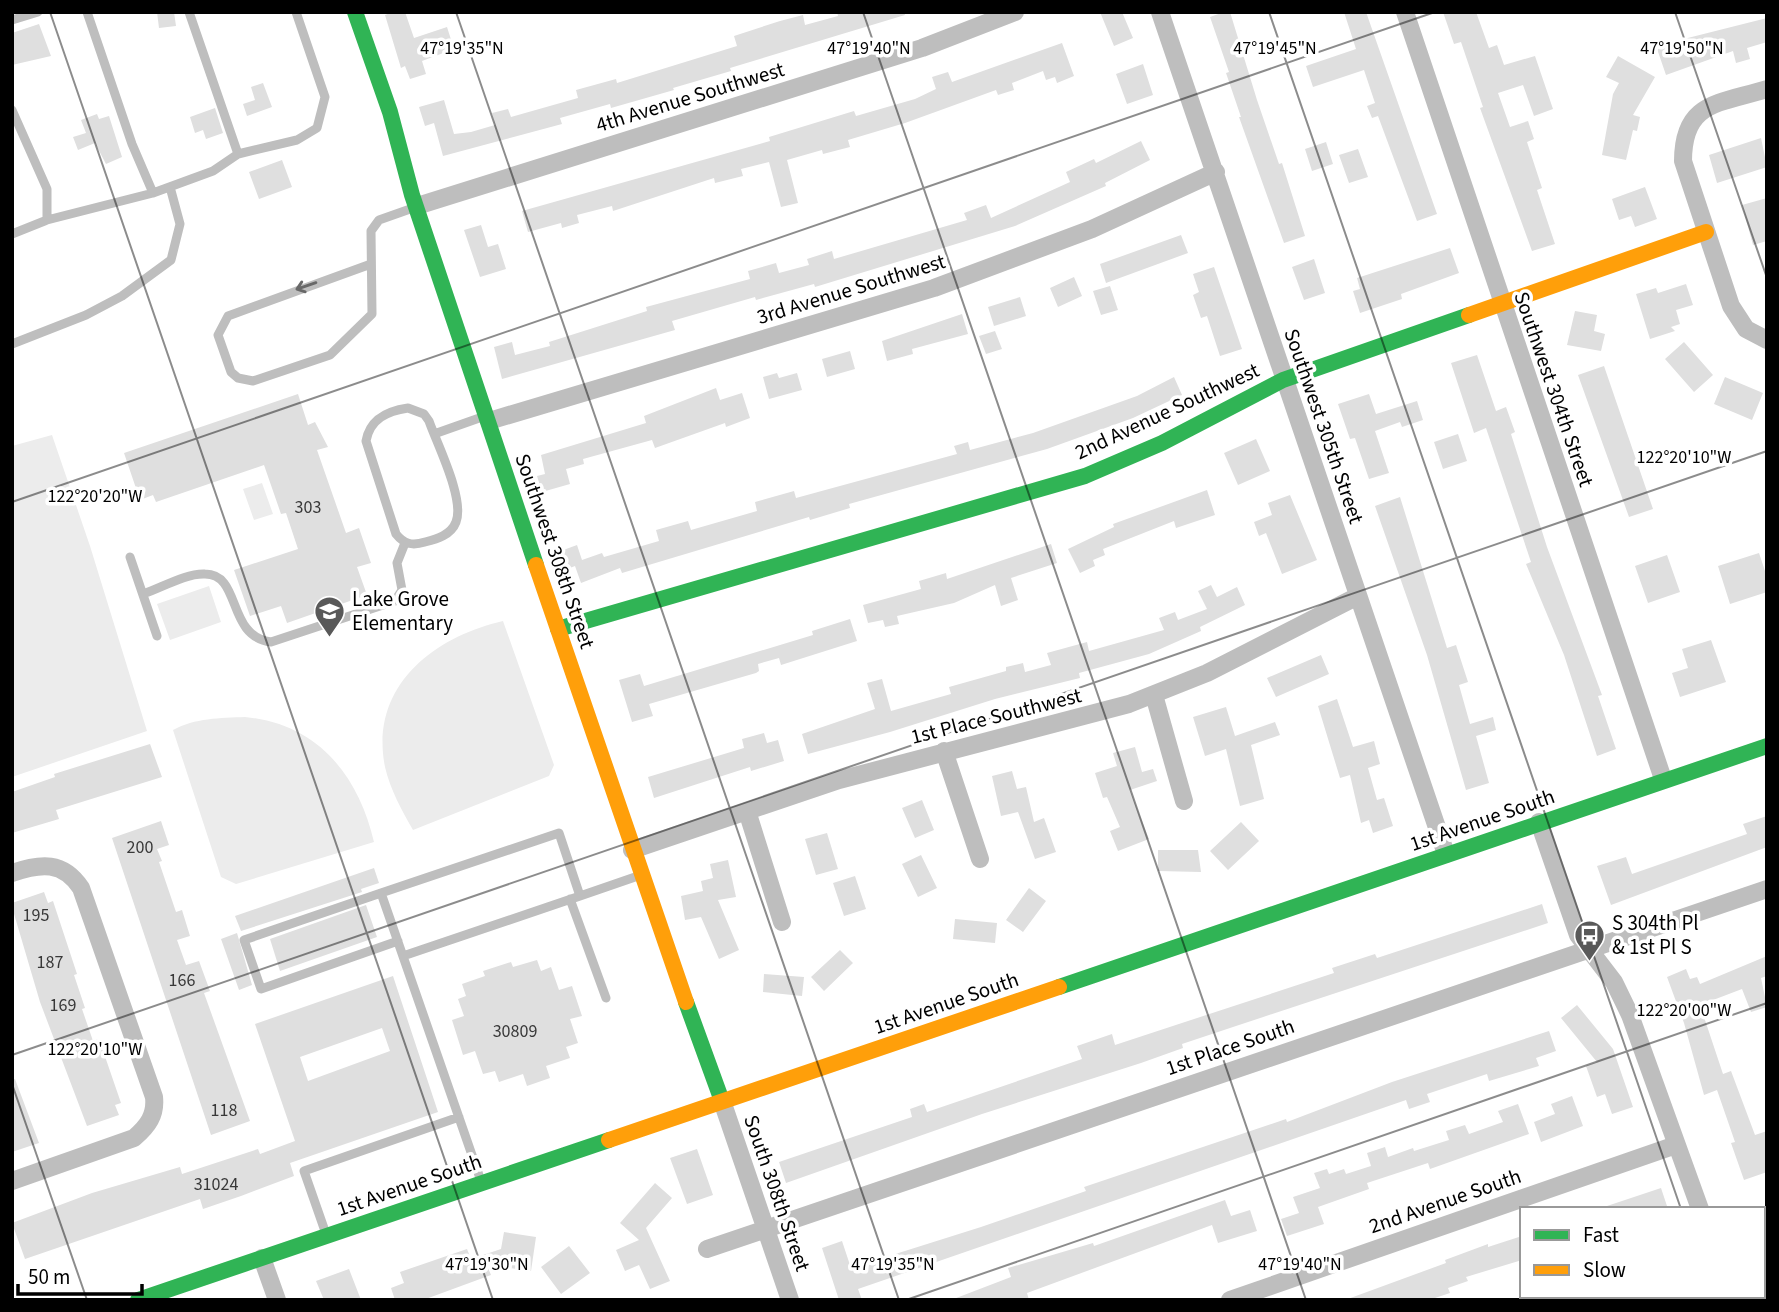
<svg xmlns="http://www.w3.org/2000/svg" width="1779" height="1312" font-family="'Source Sans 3',sans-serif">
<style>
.green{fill:#ececec}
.building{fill:#dfdfdf;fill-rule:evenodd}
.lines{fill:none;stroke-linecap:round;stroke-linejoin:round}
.lane{stroke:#bebebe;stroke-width:9}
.street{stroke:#bebebe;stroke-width:18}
.fast{stroke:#30b455;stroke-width:16}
.slow{stroke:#ff9f0a;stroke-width:16}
.oneway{stroke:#686868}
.ticks{fill:none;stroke:#000;stroke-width:2;stroke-opacity:0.45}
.labels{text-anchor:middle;stroke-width:7;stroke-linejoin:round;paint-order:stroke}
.number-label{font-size:18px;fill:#383838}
.street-label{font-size:21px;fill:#000;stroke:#fff}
.poi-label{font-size:21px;fill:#000;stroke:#fff;text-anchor:start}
.ticks-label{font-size:18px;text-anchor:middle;fill:#000;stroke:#fff;stroke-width:7;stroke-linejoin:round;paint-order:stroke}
</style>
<rect width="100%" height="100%" fill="#fff"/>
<path class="green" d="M52,435L90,546L147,731L12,777V446Z
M262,483L273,514L254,520L243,489Z
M209,586L221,622L170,640L157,604Z
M503,621L554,765L549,776L413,830C402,811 390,789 385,767C369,687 433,637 503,621Z
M245,717C317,724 358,774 374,842L236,884L221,877L173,730C195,718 220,718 245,717Z"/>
<path class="building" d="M157,12H174L176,26L159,28Z
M393,12H405L414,38L447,27L454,49L422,61L426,74L410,79L405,66L401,68L385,15Z
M837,12H904L905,15L730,68L731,71L673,88L674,90L611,108L610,104L560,118L562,124L443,156L434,123L425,126L419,107L444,100L454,134L471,132L495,125L492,113L508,109L511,117L578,98L576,90L616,79L617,83L737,46L734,36L780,21L803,15L805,25L838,16Z
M1100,12H1122L1133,38L1114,46Z
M1224,12H1230L1257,100L1279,164L1282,163L1305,236L1284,243L1239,117H1241L1226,73L1229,72L1210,17Z
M1344,12H1366L1437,214L1417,221L1378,116L1372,118L1367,106L1375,103L1364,70L1313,87L1306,66L1356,49Z
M1443,12H1476L1489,48L1497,45L1504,65L1535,56L1553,109L1534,116L1523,85L1498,93L1510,127L1528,121L1534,139L1527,142L1542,188L1537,190L1555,244L1532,251L1480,108L1483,107L1461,42L1454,44Z
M1767,18V42L1747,48L1750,59L1736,63L1733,51L1666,75L1656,46Z
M39,24L51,56L12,65V33Z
M1062,43L1074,76L1057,83L1055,77L1046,80L1043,71L1012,83L1014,90L998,95L996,90L905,123L848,140L850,147L823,154L822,150L787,160L798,203L781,207L769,162L741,169L743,176L715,183L714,178L613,211L612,206L577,215L579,223L562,228L561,223L528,232L522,211L770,141L769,137L854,111L856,116L915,99L936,89L932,77L948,72L952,82Z
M1618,56L1655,77L1633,115L1640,117L1637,131L1633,130L1626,160L1602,155L1613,94L1619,83L1606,77Z
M1143,64L1153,95L1127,104L1116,74Z
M263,83L272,107L247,116L243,104L255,100L251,87Z
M215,108L223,133L206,139L203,130L195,133L190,117Z
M97,114L99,119L109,116L122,157L106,164L95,143L78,150L73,137L86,133L81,120Z
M1761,138L1767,167L1717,183L1709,155Z
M1141,141L1150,160L1105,183L1106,186L1015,226L815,287L814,284L756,300L755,297L672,321L675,330L502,379L494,347L512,342L515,355L550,346L549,342L647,311L646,307L750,279L748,271L776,263L779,273L809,265L807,259L832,251L834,259L967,220L964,213L986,205L991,218L1070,182L1066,172L1094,159L1096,163Z
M1326,142L1333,164L1312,171L1305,149Z
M1358,149L1368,177L1349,183L1339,155Z
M282,160L292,187L259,199L249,172Z
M1645,187L1657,219L1635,227L1631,216L1619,220L1612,199Z
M1767,198V241L1753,245L1742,205Z
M481,225L488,247L498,244L506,269L480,277L464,230Z
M1181,235L1188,253L1106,283L1100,264Z
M1450,248L1459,273L1401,294L1402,299L1360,313L1353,291L1360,289L1357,278Z
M1314,259L1325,293L1304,300L1292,267Z
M1214,267L1242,349L1220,356L1207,316L1201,318L1193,295L1199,292L1193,274Z
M1074,277L1082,296L1058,307L1050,288Z
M1686,284L1693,305L1676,310L1680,324L1671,327L1675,331L1650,339L1636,294L1656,288L1658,293Z
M1110,286L1118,310L1101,315L1093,291Z
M1020,297L1026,316L994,326L988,307Z
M1575,311L1597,315L1594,331L1605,334L1601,351L1567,345Z
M962,314L968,334L912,349L913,354L887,361L882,341Z
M995,331L1002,349L986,354L979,336Z
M1684,342L1713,375L1694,392L1665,359Z
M850,351L855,369L827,377L822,359Z
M1477,355L1496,411L1506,407L1515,432L1511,434L1547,547L1602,695L1598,696L1616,749L1597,756L1564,655L1526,564L1531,562L1486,428L1474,433L1451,363Z
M1604,366L1653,509L1629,517L1578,375Z
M777,373L779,378L797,373L802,390L769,399L763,377Z
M1174,377L1182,395L1133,418L1047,449L849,504L850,508L810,520L809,517L622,573L620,568L581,583L575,566L565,570L558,552L577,545L582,560L602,553L604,557L659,541L656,530L688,521L691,530L757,511L755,502L794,491L796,498L957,454L954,446L968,442L970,450L1033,433L1137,396Z
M1725,377L1763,393L1752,420L1714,404Z
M716,388L720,400L742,393L750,418L726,427L725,423L655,448L652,440L583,459L584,464L566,469L570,484L542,492L537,476L545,474L541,455L646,423L644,416Z
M298,394L308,425L315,422L328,447L317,450L346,533L359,528L371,563L357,567L367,595L287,623L281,606L250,616L234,570L298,549L286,513L281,514L264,465L156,502L153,495L140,500L124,453Z
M1369,394L1376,414L1417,401L1423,420L1402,427L1400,422L1375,431L1389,473L1369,479L1355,438L1350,439L1338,404Z
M1458,434L1467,461L1443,469L1434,442Z
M1256,439L1270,471L1238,485L1224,453Z
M1207,490L1215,515L1176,528L1174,521L1103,549L1105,555L1093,560L1095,566L1080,573L1068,549L1114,527L1113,524Z
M1290,495L1317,560L1282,574L1266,533L1259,536L1254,522L1272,515L1268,503Z
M1400,497L1447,648L1456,645L1468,682L1459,685L1470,724L1493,717L1496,730L1476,736L1489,783L1466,790L1427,655L1375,506Z
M1051,544L1057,563L1011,578L1018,600L1001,606L995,585L954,603L897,616L899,624L885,627L883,620L868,623L863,605L921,589L919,581L946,573L947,579Z
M1759,553L1767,577V592L1730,604L1718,566Z
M1667,555L1680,592L1648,603L1635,566Z
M1211,585L1217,597L1237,587L1245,605L1200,627L1201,631L1149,654L1079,673L1080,678L995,699L890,732L808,754L802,734L875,709L867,683L882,679L891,711L951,694L949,687L1006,671V667L1023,663L1025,672L1051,665L1047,653L1087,642L1089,651L1164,630L1159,618L1175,612L1178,620L1207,609L1198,591Z
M850,619L857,641L781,665L779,658L758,664L759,671L756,673L649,704L653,716L632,722L619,680L640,674L644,686L813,635L812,631Z
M1711,640L1726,682L1680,697L1672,673L1688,668L1682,649Z
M1321,655L1329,674L1276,697L1267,678Z
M1337,699L1353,747L1374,741L1380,764L1368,768L1377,800L1384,798L1393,826L1373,833L1369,820L1361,823L1350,775L1340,778L1318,706Z
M1226,707L1235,736L1275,722L1280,735L1251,745L1264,799L1240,806L1226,749L1205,756L1193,717Z
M764,733L767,743L778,740L784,761L751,771L750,767L654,798L648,777L744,748L742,739Z
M150,744L162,777L56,810L59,819L12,833V792L55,777L54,774Z
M1135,747L1142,772L1153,769L1157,781L1130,790L1149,839L1118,851L1110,831L1120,827L1107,797L1103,798L1095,773L1117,766L1113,753Z
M1012,771L1017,789L1026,787L1034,822L1044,818L1056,852L1035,859L1018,812L1001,816L992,776Z
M922,800L934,830L915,838L902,808Z
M1767,816V847L1611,905L1597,866L1626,857L1632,874L1747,834L1743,824Z
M161,821L169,845L157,849L162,861L159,862L176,912L182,910L190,936L177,940L186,965L199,961L210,991L204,993L250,1121L211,1135L112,838Z
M1241,822L1259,841L1228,870L1210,851Z
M827,833L838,869L816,875L805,839Z
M1158,850H1198L1201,872L1158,871Z
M921,855L937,888L918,897L902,864Z
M728,860L736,897L718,900L739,950L719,959L701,917L685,920L681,896L703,891L701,881L713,878L710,864Z
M374,868L379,883L361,889L362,892L241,931L235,916Z
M855,876L866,909L844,916L833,883Z
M1029,888L1046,901L1023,932L1006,920Z
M44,892L48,903L53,901L77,974L74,975L85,1008L82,1009L93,1041L99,1039L121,1103L115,1105L119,1115L87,1126L40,1002L12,907V903Z
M1542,904L1548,923L1236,1026L1182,1044L1183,1048L1141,1063L982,1114L786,1183L779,1162L912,1117L910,1109L924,1104L927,1112L1082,1059L1077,1046L1112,1034L1115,1045L1334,973L1332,968L1375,954L1377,958Z
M366,905L377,937L280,971L270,939Z
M955,919L997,923L995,943L953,939Z
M237,933L252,985L239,990L221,939Z
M840,950L853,963L824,991L811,977Z
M1767,956V976L1761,978L1767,1007L1751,1012L1742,989L1700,1005L1723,1074L1731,1071L1755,1135L1767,1131V1172L1744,1180L1731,1143L1735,1142L1717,1090L1704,1095L1684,1023L1667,977L1686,969L1690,979L1697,977L1700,984Z
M537,960L541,971L551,967L559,990L572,986L582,1016L570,1019L578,1043L566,1047L570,1058L546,1066L550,1078L527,1086L523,1074L499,1082L495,1071L483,1074L475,1051L463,1055L452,1020L464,1016L458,999L466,996L462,984L485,976L483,971L511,962L513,967Z
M764,974L804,977L802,996L763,992Z
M393,976L438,1112L290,1163L294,1176L241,1196L203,1209L200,1199L25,1259L12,1223L92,1193L180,1167L182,1174L258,1149L260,1154L295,1141L255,1024ZM382,1028L390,1051L308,1081L300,1057Z
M1577,1005L1613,1049L1633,1107L1612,1114L1605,1094L1597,1097L1586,1066L1597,1062L1561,1018Z
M1549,1031L1556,1051L1536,1058L1539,1066L1489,1081L1487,1074L1427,1094L1430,1102L1409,1109L1406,1100L858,1289L862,1300H839L822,1248L842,1241L851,1268L981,1227L1086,1191L1084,1187L1286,1119L1287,1122L1392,1082Z
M15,1079L39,1143L12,1152V1080Z
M1572,1096L1583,1126L1541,1142L1534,1122L1555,1114L1551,1104Z
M1518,1104L1529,1134L1430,1169L1428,1163L1367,1183L1369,1189L1318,1207L1324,1224L1287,1236L1281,1219L1299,1213L1293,1197L1320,1188L1314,1173L1327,1169L1329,1174L1344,1169L1346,1174L1371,1166L1367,1153L1385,1147L1388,1157L1413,1148L1414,1151L1449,1140L1446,1131L1465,1125L1469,1134L1503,1122L1498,1111Z
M697,1149L713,1195L687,1204L670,1158Z
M655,1183L672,1198L646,1228L670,1281L650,1289L639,1265L625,1271L616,1250L639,1240L620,1223Z
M1661,1188L1668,1209H1607V1206Z
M1225,1200L1231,1216L1250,1210L1257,1231L1218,1243L1212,1225L1027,1293L1029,1300H951L1011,1277L1008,1268L1093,1243L1094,1246Z
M504,1232L536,1237L531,1271L487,1265L491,1275L423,1300H395L391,1288L404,1283L400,1272L467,1249L471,1259L501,1249Z
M1522,1236V1260L1466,1277L1468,1281L1448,1288L1450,1293L1429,1300H1345L1446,1263L1445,1260L1488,1244V1247Z
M569,1246L590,1273L561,1294L541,1267Z
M349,1269L361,1300H324L316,1281Z"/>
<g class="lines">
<path class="lane" d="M87,12L132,144L153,193
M189,12L238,154
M12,20L38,12
M12,110L47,189V220
M12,234L47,220L153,193L213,171L238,154L297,140L317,128L325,97L296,12
M371,264L228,316L218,335L231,372L238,378L253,381L330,355L372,314L371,231L379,220L413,208
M12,344L86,315L122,296L171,260L180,224L170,187
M408,408L424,414L429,421C437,444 465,499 456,522C451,535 437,539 425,542C412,546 404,544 396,534L366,441C370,419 387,411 408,408Z
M434,434L485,416
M130,557L157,636
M143,594C161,588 186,573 205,574C242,574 226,636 271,642L395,601L402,590L397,563L405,543
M381,893L559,833L580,896L403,956
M580,896L638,876
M570,899L606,998
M398,941L261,989L244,940L381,893L481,1181
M326,1234L304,1171L459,1117"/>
<path class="street" d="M1160,12L1446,854
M1405,12L1663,779
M1767,89C1719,104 1683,101 1683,161L1731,306L1746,329L1767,340
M417,206L922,48L1015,12
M489,421L934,288L1092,229L1216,172
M1154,695L1184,801
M944,751L980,859
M747,811L782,922
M1539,822L1578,935L1614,982L1630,1015L1700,1209
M632,850L839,780L1129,704L1207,673L1358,596
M12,873C41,863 63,861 81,888L154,1097C156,1115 148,1126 134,1138L12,1181
M722,1101L790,1300
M707,1249L1767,889
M262,1258L277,1300
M1732,1296L1733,1300
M1230,1300L1676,1145"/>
<path class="fast" d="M355,12L390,112L412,195L536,565
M558,629L1085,476L1162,443L1283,380L1469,315
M1059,987L1767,746
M686,1002L722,1101
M138,1300L609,1140"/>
<path class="slow" d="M1469,315L1706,232
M536,565L686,1002
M609,1140L1059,987"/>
</g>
<defs><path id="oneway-shaft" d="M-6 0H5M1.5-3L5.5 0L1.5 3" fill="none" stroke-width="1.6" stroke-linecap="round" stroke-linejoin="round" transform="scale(1.75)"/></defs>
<use class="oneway" href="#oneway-shaft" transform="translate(306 286) rotate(161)"/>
<path class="ticks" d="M50,12L493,1300M456,12L899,1300M863,12L1306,1300M1269,12L1681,1209M1675,12L1767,278M12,502L1435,12M12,1055L1767,451M12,1084L87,1300M1711,1296L1712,1300M906,1300L1767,1003"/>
<defs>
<symbol id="school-pin" viewBox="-11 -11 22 30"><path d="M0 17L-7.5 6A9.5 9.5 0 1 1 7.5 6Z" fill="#595959" stroke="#fff"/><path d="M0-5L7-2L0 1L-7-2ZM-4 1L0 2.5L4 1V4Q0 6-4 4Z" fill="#fff"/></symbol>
<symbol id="bus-pin" viewBox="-11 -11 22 30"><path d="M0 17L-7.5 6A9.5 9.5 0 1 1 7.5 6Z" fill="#595959" stroke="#fff"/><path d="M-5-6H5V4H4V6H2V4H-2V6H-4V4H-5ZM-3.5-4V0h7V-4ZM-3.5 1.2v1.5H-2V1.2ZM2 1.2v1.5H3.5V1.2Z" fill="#fff"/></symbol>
</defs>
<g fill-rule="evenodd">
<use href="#school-pin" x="312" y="594" width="35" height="47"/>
<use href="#bus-pin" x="1572" y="918" width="35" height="47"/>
</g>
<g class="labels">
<g class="number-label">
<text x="308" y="513">303</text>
<text x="140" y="853">200</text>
<text x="36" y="921">195</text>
<text x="50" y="968">187</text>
<text x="182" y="986">166</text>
<text x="63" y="1011">169</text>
<text x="515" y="1037">30809</text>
<text x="224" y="1116">118</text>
<text x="216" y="1190">31024</text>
</g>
<g class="street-label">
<text transform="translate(690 97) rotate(-17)" y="7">4th Avenue Southwest</text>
<text transform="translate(851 289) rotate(-17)" y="7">3rd Avenue Southwest</text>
<text transform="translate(1554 389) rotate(71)" y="7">Southwest 304th Street</text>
<text transform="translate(1167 411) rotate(-25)" y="7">2nd Avenue Southwest</text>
<text transform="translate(1324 426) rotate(71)" y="7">Southwest 305th Street</text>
<text transform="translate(555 551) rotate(71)" y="7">Southwest 308th Street</text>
<text transform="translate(996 716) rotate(-14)" y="7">1st Place Southwest</text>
<text transform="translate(1482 820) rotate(-19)" y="7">1st Avenue South</text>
<text transform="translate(946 1003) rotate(-19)" y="7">1st Avenue South</text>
<text transform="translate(1230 1047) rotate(-19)" y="7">1st Place South</text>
<text transform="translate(409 1185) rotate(-19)" y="7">1st Avenue South</text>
<text transform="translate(777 1193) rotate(71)" y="7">South 308th Street</text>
<text transform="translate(1445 1201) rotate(-19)" y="7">2nd Avenue South</text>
</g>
<g class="poi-label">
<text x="352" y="606">Lake Grove<tspan x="352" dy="24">Elementary</tspan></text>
<text x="1612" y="930">S 304th Pl<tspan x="1612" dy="24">&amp; 1st Pl S</tspan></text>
</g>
</g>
<g class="ticks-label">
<text x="462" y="54">47°19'35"N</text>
<text x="869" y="54">47°19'40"N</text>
<text x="1275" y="54">47°19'45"N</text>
<text x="1682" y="54">47°19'50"N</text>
<text x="1684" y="463">122°20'10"W</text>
<text x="95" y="502">122°20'20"W</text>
<text x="1684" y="1016">122°20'00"W</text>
<text x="95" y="1055">122°20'10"W</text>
<text x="487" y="1270">47°19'30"N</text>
<text x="893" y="1270">47°19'35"N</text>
<text x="1300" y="1270">47°19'40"N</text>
</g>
<rect width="1779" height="1312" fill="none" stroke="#000000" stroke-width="28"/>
<rect x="1520" y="1207" width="245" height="91" fill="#ffffff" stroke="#999999" stroke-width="2"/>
<rect x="1534" y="1230" width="35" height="10" fill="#30b455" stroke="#999999" stroke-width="2"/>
<text x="1583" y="1242" font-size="21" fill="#000000">Fast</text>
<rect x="1534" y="1265" width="35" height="10" fill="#ff9f0a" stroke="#999999" stroke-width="2"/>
<text x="1583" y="1277" font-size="21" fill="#000000">Slow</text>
<path d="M18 1284v10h124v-10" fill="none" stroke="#000000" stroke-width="3.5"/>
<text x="28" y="1284" font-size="21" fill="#000000" stroke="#ffffff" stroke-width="5" paint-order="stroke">50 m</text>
</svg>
